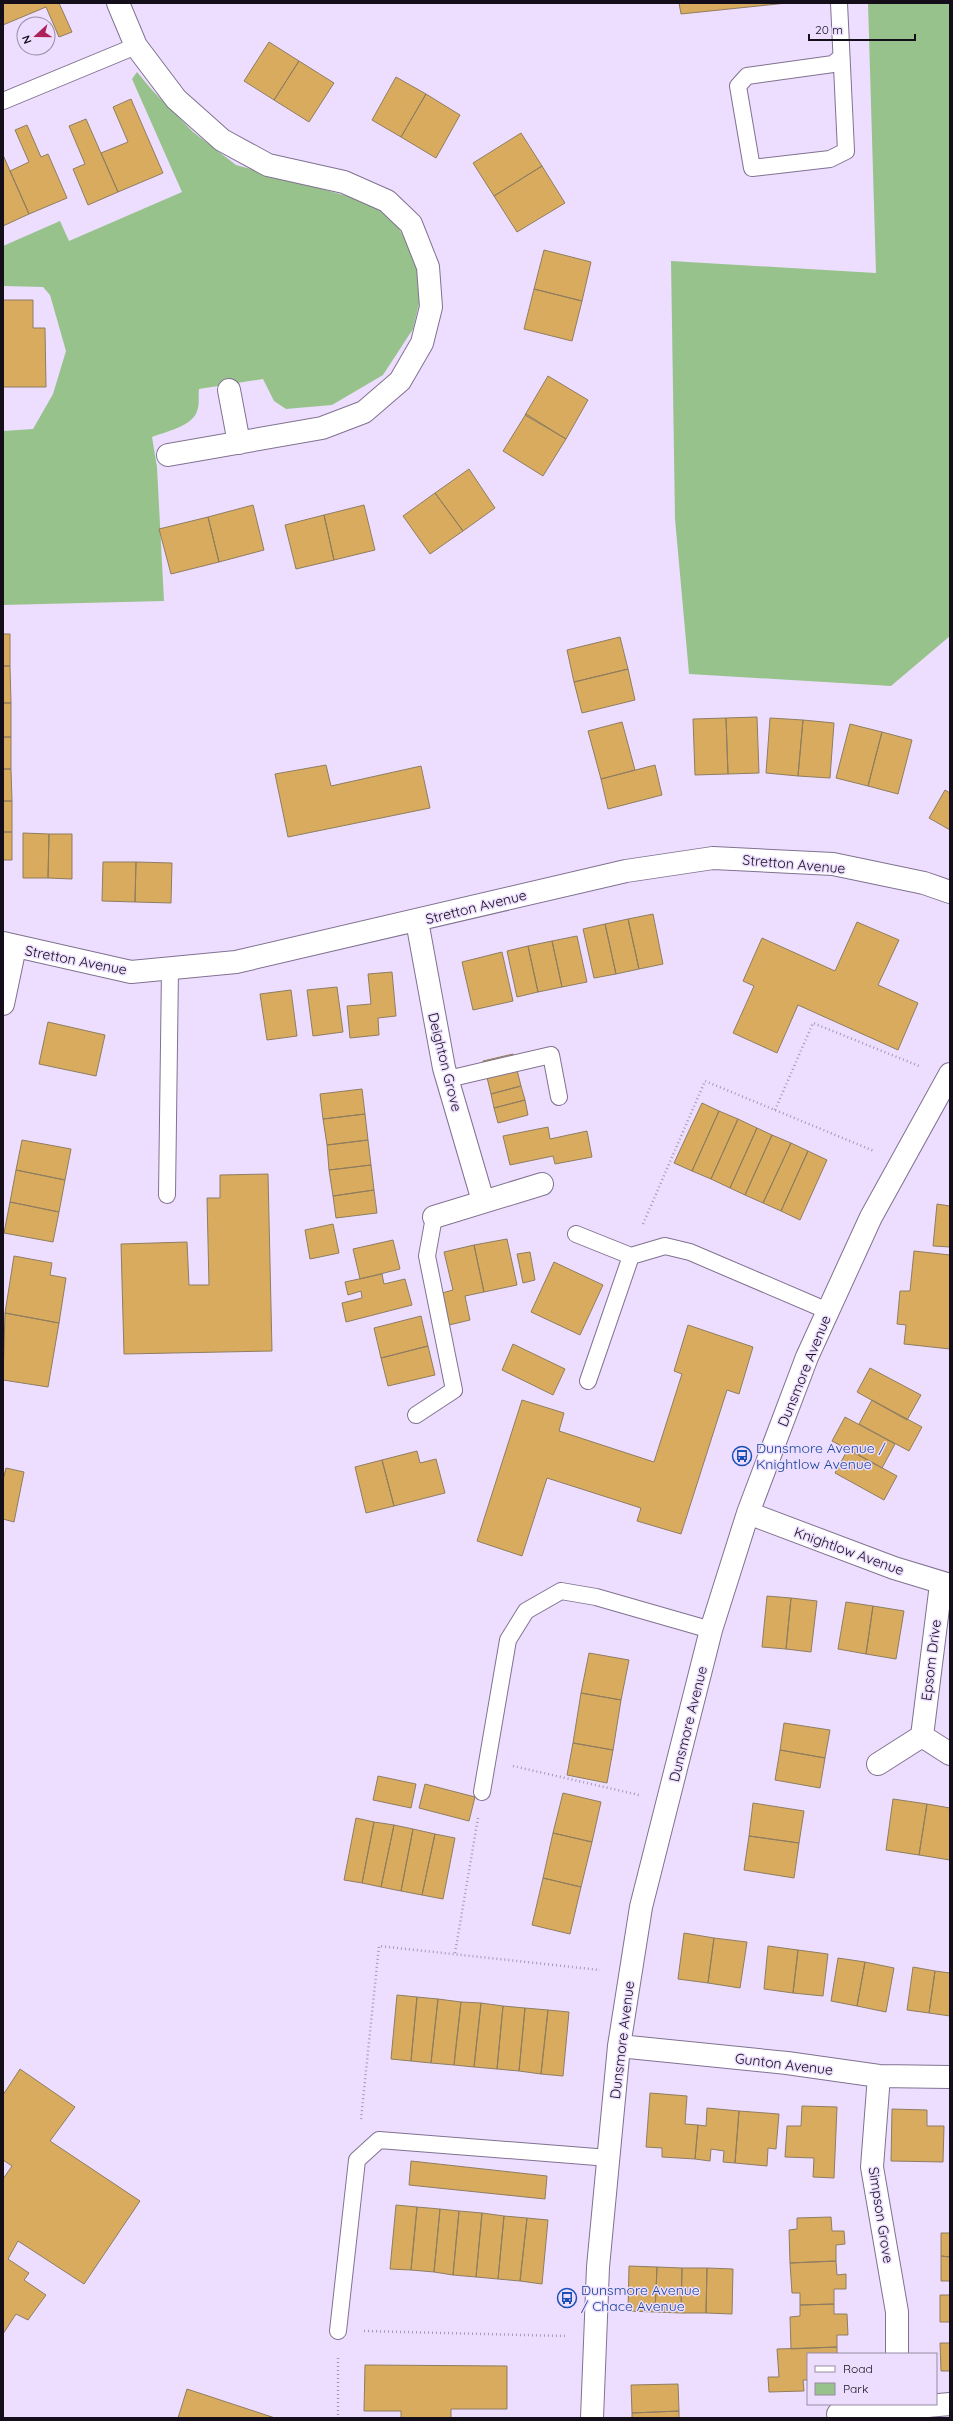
<svg xmlns="http://www.w3.org/2000/svg" width="953" height="2421" font-family="Quicksand,sans-serif">
<style>
.green{fill:#98c28c}
.building{fill:#d8ab5e;stroke:#8f7d60}
.lines{fill:none;stroke-linecap:round;stroke-linejoin:round}
.lane-casing{stroke:#807290;stroke-width:18}
.street-casing{stroke:#807290;stroke-width:24}
.path{stroke:#a499b2;stroke-width:2.5;stroke-dasharray:1 3;stroke-linecap:butt}
.lane{stroke:#fff;stroke-width:16}
.street{stroke:#fff;stroke-width:22}
.labels{text-anchor:middle;stroke-width:3;stroke-linejoin:round;paint-order:stroke}
.street-label{font-size:14px;fill:#130e19;stroke:#eddeff}
.transit-label{font-size:14px;fill:#164399;stroke:#eddeff;text-anchor:start}
</style>
<rect width="100%" height="100%" fill="#eddeff"/>
<path class="green" d="M868,3H950V636L891,686L689,674L675,519L671,261L876,273Z
M137,72L152,90L193,132L236,165L372,203L394,220L417,260L421,295L413,329L383,375L332,405L286,409L274,401L263,379L199,389C198,396 200,404 197,411C193,426 165,432 152,437L157,467L164,601L3,605V431L33,429L53,394L66,351L50,295L43,287L3,286V246L60,221L69,241L182,192L132,79Z"/>
<path class="building" d="M3,3H59L72,32L59,37L46,7L3,25Z
M679,3H787L681,14Z
M269,42L299,61L274,100L244,81Z
M299,61L334,83L309,122L274,100Z
M396,77L426,94L401,137L372,120Z
M426,94L460,115L436,158L401,137Z
M131,99L163,173L118,192L101,153L128,142L113,107Z
M86,119L118,192L88,205L73,169L85,164L69,126Z
M27,125L41,157L48,154L67,198L29,214L10,171L29,162L15,130Z
M521,133L542,166L494,196L473,163Z
M3,155L29,214L3,226Z
M542,166L565,203L517,232L494,196Z
M544,250L591,262L582,301L534,289Z
M534,289L582,301L572,341L524,329Z
M3,300H33V328H45L46,387H3Z
M548,376L588,400L566,439L525,415Z
M526,414L566,439L543,476L503,451Z
M469,469L495,508L463,531L435,493Z
M435,493L463,531L430,554L403,516Z
M253,505L264,550L219,562L208,517Z
M364,505L375,550L334,560L324,515Z
M324,515L334,560L296,569L285,525Z
M208,517L219,562L171,574L159,529Z
M3,634H10V666H3Z
M620,637L628,669L574,682L567,650Z
M3,666H10L11,703H3Z
M628,669L635,700L582,713L574,682Z
M3,703H11V737H3Z
M757,717L759,773L728,774L726,718Z
M726,718L728,774L695,775L693,719Z
M770,718L803,720L798,776L766,773Z
M803,720L834,723L830,778L798,776Z
M622,722L635,770L601,779L588,731Z
M850,724L882,732L868,786L836,778Z
M882,732L912,740L898,794L868,786Z
M3,737H11V769H3Z
M326,765L331,786L421,766L430,808L288,837L275,774Z
M655,765L662,795L608,809L601,779Z
M3,769H11L12,801H3Z
M945,790L950,793V830L929,818Z
M3,801H12V832H3Z
M3,832H12V860H3Z
M23,833L49,834L48,878H23Z
M49,834H72V879L48,878Z
M103,862H136L135,902L102,901Z
M136,862L172,863L171,903L135,902Z
M653,914L663,964L639,969L628,919Z
M628,919L639,969L616,974L605,924Z
M857,922L899,940L878,985L918,1003L898,1050L798,1005L777,1053L733,1033L754,986L743,981L762,938L835,971Z
M605,924L616,974L594,978L583,929Z
M577,936L587,982L562,987L552,941Z
M552,941L562,987L538,992L528,946Z
M528,946L538,992L517,997L507,951Z
M502,952L513,1001L473,1010L462,962Z
M392,972L396,1016L378,1018L379,1035L350,1038L347,1006L371,1004L368,974Z
M337,987L343,1032L313,1036L307,990Z
M291,990L297,1036L267,1040L260,994Z
M48,1022L105,1035L96,1076L39,1064Z
M513,1054L521,1086L491,1094L483,1061Z
M521,1086L525,1100L494,1108L491,1094Z
M362,1089L365,1114L323,1119L320,1094Z
M525,1100L528,1115L498,1123L494,1108Z
M702,1103L719,1111L692,1171L674,1163Z
M719,1111L738,1119L711,1179L692,1171Z
M365,1114L368,1140L327,1145L323,1119Z
M738,1119L757,1128L730,1188L711,1179Z
M548,1127L550,1139L587,1131L592,1157L555,1164L553,1156L510,1165L503,1136Z
M757,1128L772,1135L745,1195L730,1188Z
M772,1135L791,1143L763,1203L745,1195Z
M22,1140L71,1149L65,1180L16,1170Z
M368,1140L371,1165L329,1170L327,1145Z
M791,1143L808,1151L781,1211L763,1203Z
M808,1151L827,1160L800,1220L781,1211Z
M371,1165L374,1190L333,1196L329,1170Z
M16,1170L65,1180L59,1212L10,1202Z
M268,1174L272,1351L124,1354L121,1244L187,1242L189,1285H209L207,1198H220V1175Z
M374,1190L377,1213L336,1218L333,1196Z
M10,1202L59,1212L53,1242L4,1233Z
M937,1204L950,1206V1247L933,1246Z
M333,1224L339,1253L310,1259L305,1230Z
M507,1239L517,1285L484,1292L474,1245Z
M393,1240L400,1269L360,1279L353,1249Z
M474,1245L484,1292L465,1296L470,1320L449,1325L442,1293L453,1290L444,1252Z
M914,1251L950,1255V1349L904,1344L906,1325L897,1324L900,1291H910Z
M530,1252L535,1280L523,1283L517,1254Z
M14,1256L52,1263L50,1275L66,1278L59,1323L5,1313Z
M554,1262L603,1285L580,1335L531,1312Z
M382,1274L384,1284L405,1279L412,1305L346,1322L342,1303L362,1298L361,1291L348,1295L345,1282Z
M5,1313L59,1323L48,1387L3,1380Z
M421,1316L428,1346L381,1358L374,1328Z
M688,1325L753,1347L739,1394L727,1390L681,1534L637,1521L641,1508L547,1478L522,1556L477,1541L522,1400L564,1413L559,1431L654,1462L682,1374L674,1371Z
M513,1344L565,1369L553,1395L502,1370Z
M428,1346L435,1375L388,1386L381,1358Z
M870,1368L921,1395L907,1420L857,1392Z
M872,1400L922,1427L909,1451L859,1424Z
M845,1417L895,1444L882,1468L832,1441Z
M848,1449L897,1476L884,1500L835,1473Z
M417,1451L420,1463L436,1459L445,1493L394,1506L382,1460Z
M382,1460L394,1506L366,1513L355,1467Z
M6,1468L24,1472L14,1522L3,1519V1480Z
M767,1596L791,1598L786,1649L762,1647Z
M791,1598L817,1601L811,1652L786,1649Z
M846,1602L873,1606L866,1654L838,1649Z
M873,1606L904,1611L896,1659L866,1654Z
M589,1653L629,1660L621,1700L581,1693Z
M581,1693L621,1700L613,1750L573,1743Z
M784,1723L830,1730L825,1758L780,1750Z
M573,1743L613,1750L607,1783L567,1775Z
M780,1750L825,1758L820,1788L775,1780Z
M378,1776L416,1784L411,1808L373,1800Z
M425,1784L475,1797L469,1821L419,1808Z
M563,1793L601,1802L592,1842L553,1833Z
M893,1799L927,1804L919,1855L886,1850Z
M753,1803L804,1811L799,1843L749,1836Z
M927,1804L950,1808V1860L919,1855Z
M356,1818L374,1822L362,1883L344,1880Z
M374,1822L394,1825L381,1887L362,1883Z
M394,1825L413,1829L401,1891L381,1887Z
M413,1829L435,1834L422,1895L401,1891Z
M553,1833L592,1842L581,1887L543,1878Z
M435,1834L455,1838L443,1899L422,1895Z
M749,1836L799,1843L794,1878L744,1870Z
M543,1878L581,1887L570,1934L532,1925Z
M684,1933L714,1938L708,1983L678,1979Z
M714,1938L747,1942L740,1988L708,1983Z
M768,1946L798,1950L793,1993L764,1989Z
M798,1950L828,1954L823,1996L793,1993Z
M838,1958L865,1962L857,2006L831,2001Z
M865,1962L894,1968L886,2012L857,2006Z
M913,1967L935,1971L929,2013L907,2010Z
M935,1971L950,1973V2016L929,2013Z
M397,1995L417,1997L411,2061L391,2059Z
M417,1997L438,1999L431,2063L411,2061Z
M438,1999L461,2002L454,2065L431,2063Z
M461,2002L481,2003L474,2067L454,2065Z
M481,2003L503,2006L497,2069L474,2067Z
M503,2006L525,2008L519,2071L497,2069Z
M525,2008L548,2010L541,2074L519,2071Z
M548,2010L569,2012L563,2076L541,2074Z
M20,2069L75,2107L50,2141L140,2201L84,2284L18,2241L8,2259L29,2273L24,2280L46,2295L28,2320L16,2314L3,2334V2179L12,2166L3,2160V2095Z
M650,2093L687,2096L685,2124L698,2125L695,2159L662,2157V2148L646,2147Z
M802,2106L837,2107L834,2178L813,2177L814,2158L785,2157L787,2126H801Z
M707,2108L739,2111L735,2163L723,2162L724,2151L711,2149L710,2161L695,2159L698,2125L706,2126Z
M892,2109L927,2110V2126H944L943,2162L891,2161Z
M739,2111L779,2114L776,2149L768,2148L767,2166L735,2163Z
M411,2161L547,2176L545,2199L409,2185Z
M396,2205L417,2207L411,2270L390,2269Z
M417,2207L440,2209L434,2272L411,2270Z
M440,2209L459,2211L453,2275L434,2272Z
M459,2211L482,2213L476,2277L453,2275Z
M482,2213L504,2216L498,2279L476,2277Z
M504,2216L527,2218L520,2281L498,2279Z
M831,2217L832,2231H844L845,2244L836,2245V2261L790,2263L789,2230L797,2229V2218Z
M527,2218L548,2220L542,2284L520,2281Z
M941,2233H950V2257L941,2256Z
M941,2256L950,2257V2281H941Z
M836,2261L837,2275L846,2274V2289H834V2304L800,2305V2293H792L790,2263Z
M629,2266L657,2267L655,2312L628,2311Z
M657,2267L682,2268L681,2313L655,2312Z
M682,2268H707L706,2313H681Z
M707,2268L733,2269L732,2314L706,2313Z
M940,2295H950V2322H940Z
M834,2304V2314H847L848,2335H837V2347L791,2349L790,2317L800,2316V2305Z
M940,2343H950V2371H941Z
M837,2347V2354H808V2380H803L804,2391L769,2392L768,2377H779L777,2349Z
M365,2365L507,2366V2409H451V2418H401V2411H364Z
M678,2384L679,2411L632,2413L631,2385Z
M187,2389L275,2418H178Z
M679,2411V2418H632V2413Z"/>
<g class="lines">
<defs>
<path id="lane" d="M839,3L846,151L830,159L752,168L738,86L747,76L833,64L841,57
M3,101L136,46
M448,1079L551,1055L559,1097
M167,1195L170,969
M576,1234L631,1256L665,1246L690,1252L828,1311
M588,1381L631,1256
M416,1415L454,1390L427,1256L434,1217
M482,1792L508,1640L526,1611L561,1591L596,1597L711,1630
M338,2331L357,2160L379,2140L609,2158"/>
<path id="street" d="M118,3L136,46L176,99L222,140L268,165L344,182L387,201L411,224L428,267L431,307L422,343L400,381L364,412L322,428L168,455
M229,390L239,443
M417,921L444,1068L483,1201
M3,943L131,972L236,962L626,871L713,858L833,864L924,883L950,892
M3,1004L15,947
M434,1217L542,1184
M748,1513L894,1568L950,1585
M922,1736L941,1584
M878,1764L922,1736L950,1754
M619,2046L787,2063L879,2076L950,2077
M879,2076L872,2167L897,2312V2354
M838,2414L950,2404
M592,2418L598,2267L619,2046L641,1907L711,1630L748,1513L807,1357L871,1217L950,1074"/>
</defs>
<use href="#lane" class="lane-casing"/>
<use href="#street" class="street-casing"/>
<path class="path" d="M775,1110L813,1023L919,1066
M643,1224L705,1081L874,1151
M513,1766L639,1795
M455,1953L478,1818
M361,2119L379,1946L600,1970
M364,2331L565,2336
M338,2358V2418"/>
<use href="#lane" class="lane"/>
<use href="#street" class="street"/>
</g>
<defs>
<symbol id="bus-ring" viewBox="-11 -11 22 22"><circle r="9.5" fill="#eddeff" stroke="#1a4fb4" stroke-width="1.5"/><path d="M-5-6H5V4H4V6H2V4H-2V6H-4V4H-5ZM-3.5-4V0h7V-4ZM-3.5 1.2v1.5H-2V1.2ZM2 1.2v1.5H3.5V1.2Z" fill="#1a4fb4"/></symbol>
</defs>
<g fill-rule="evenodd">
<use href="#bus-ring" x="731" y="1445" width="22" height="22"/>
<use href="#bus-ring" x="556" y="2287" width="22" height="22"/>
</g>
<g class="labels">
<g class="street-label">
<text transform="translate(794 864) rotate(5)" y="5">Stretton Avenue</text>
<text transform="translate(476 907) rotate(-14)" y="5">Stretton Avenue</text>
<text transform="translate(76 960) rotate(11)" y="5">Stretton Avenue</text>
<text transform="translate(445 1062) rotate(76)" y="5">Deighton Grove</text>
<text transform="translate(804 1371) rotate(-68)" y="5">Dunsmore Avenue</text>
<text transform="translate(849 1551) rotate(20)" y="5">Knightlow Avenue</text>
<text transform="translate(931 1660) rotate(-83)" y="5">Epsom Drive</text>
<text transform="translate(688 1724) rotate(-76)" y="5">Dunsmore Avenue</text>
<text transform="translate(622 2040) rotate(-83)" y="5">Dunsmore Avenue</text>
<text transform="translate(784 2064) rotate(7)" y="5">Gunton Avenue</text>
<text transform="translate(881 2215) rotate(81)" y="5">Simpson Grove</text>
</g>
<g class="transit-label">
<text x="756" y="1453">Dunsmore Avenue /<tspan x="756" dy="16">Knightlow Avenue</tspan></text>
<text x="581" y="2295">Dunsmore Avenue<tspan x="581" dy="16">/ Chace Avenue</tspan></text>
</g>
</g>
<rect width="953" height="2421" fill="none" stroke="#130e19" stroke-width="8"/>
<rect x="807" y="2353" width="130" height="52" fill="#eddeff" stroke="#968ba3"/>
<rect x="815" y="2366" width="20" height="6" fill="#ffffff" stroke="#968ba3"/>
<text x="843" y="2373" font-size="12" fill="#130e19">Road</text>
<rect x="815" y="2383" width="20" height="12" fill="#98c28c" stroke="#968ba3"/>
<text x="843" y="2393" font-size="12" fill="#130e19">Park</text>
<g transform="translate(36 36) rotate(249)"><circle r="19" fill="#eddeff" stroke="#968ba3"/>
<path d="M0-3L7 15L0 10L-7 15Z" fill="#ae205a"/>
<text y="-6" font-size="11" font-weight="bold" text-anchor="middle" fill="#130e19">N</text>
</g>
<path d="M809 34v6h106v-6" fill="none" stroke="#130e19" stroke-width="2"/>
<text x="815" y="34" font-size="12" fill="#130e19" stroke="#eddeff" stroke-width="3" paint-order="stroke">20 m</text>
</svg>
